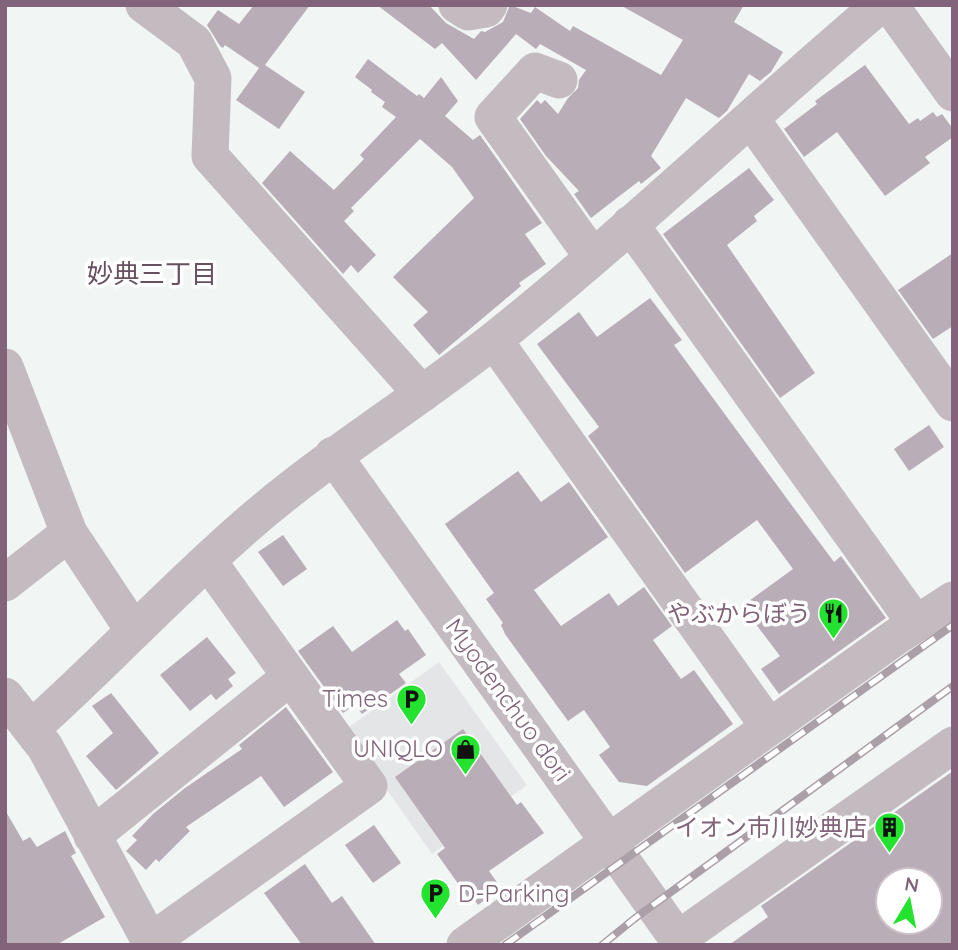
<svg xmlns="http://www.w3.org/2000/svg" width="958" height="950" font-family="Quicksand,'Noto Sans JP',sans-serif">
<style>
.built{fill:#e4e5e6}
.building{fill:#b9adb7;fill-rule:evenodd}
.lines{fill:none;stroke-linecap:round;stroke-linejoin:round}
.minor{stroke:#c4bbc1;stroke-width:37}
.rail-casing{stroke:#ab9fa8;stroke-width:8}
.rail{stroke:#fff;stroke-width:5;stroke-dasharray:16;stroke-linecap:butt}
.labels{text-anchor:middle;stroke-width:7;stroke-linejoin:round;paint-order:stroke}
.poi-label{font-size:24px;fill:#82647a;stroke:#fff;text-anchor:end}
.street-label{font-size:24px;fill:#82647a;stroke:#fff}
.neighbourhood-label{font-size:26px;fill:#675161;stroke:#fff}
</style>
<rect width="100%" height="100%" fill="#f1f5f4"/>
<path class="built" d="M439,662L527,785L432,854L345,730Z"/>
<path class="building" d="M254,5H310L265,65L305,92L279,129L236,100L259,68L225,45L223,48L220,46L207,25L218,10L239,24Z
M377,5H429L446,23L474,39L481,31L485,32L503,22L510,5L531,13L535,7L570,31L573,26L661,75L683,40L620,5H744L734,22L783,52L771,72L760,81L749,74L727,111L719,118L686,98L651,156L661,168L641,184L639,181L591,218L574,194L579,191L546,156L520,119L537,100L541,104L545,100L558,114L568,98L578,88L579,80L586,70L540,44L536,49L516,34L476,80L442,43L435,49Z
M368,59L417,96L419,94L424,98L441,77L458,101L445,116L473,140L480,135L542,223L525,234L546,264L519,283L521,286L439,355L413,325L428,312L393,277L474,198L452,167L420,139L351,208L354,211L344,221L376,255L358,273L351,265L343,274L262,183L290,151L334,190L364,159L360,155L396,117L382,107L385,102L371,92L372,90L355,77Z
M865,65L909,124L918,118L920,121L933,112L937,117L942,114L953,129V137L925,157L930,163L885,196L837,132L804,157L784,129L817,104L815,101Z
M749,168L774,200L754,216L757,221L727,245L815,373L780,398L663,234Z
M953,253V326L933,339L898,290Z
M650,298L682,340L674,345L793,507L834,562L841,556L886,618L779,694L761,669L780,656L742,606L793,569L757,520L685,573L588,436L599,427L537,344L579,312L597,337Z
M929,425L944,447L909,471L894,449Z
M518,471L541,502L569,482L608,537L534,590L561,626L609,593L618,606L644,587L672,626L653,640L681,679L694,670L733,724L647,786L619,782L599,755L610,747L584,710L568,721L505,634L501,625L503,623L486,599L494,593L445,524Z
M283,535L307,569L283,586L258,552Z
M397,620L405,631L408,629L426,655L399,674L406,683L362,714L355,705L343,713L298,651L333,626L352,652Z
M207,637L236,673L228,679L233,686L216,700L211,694L190,711L160,675Z
M111,693L159,753L116,790L86,756L113,733L92,706Z
M286,707L333,772L284,807L261,776L186,827L190,831L159,862L156,859L146,870L126,851L137,840L132,836L153,814L185,788L242,749L239,745Z
M463,729L517,805L521,802L544,833L489,871L501,888L478,905L472,896L469,899L437,854L445,848L395,777Z
M953,771V945H729L768,917L761,906ZM888,880H930V922H888Z
M5,810L23,841L30,837L37,847L65,831L76,853L71,856L105,917L56,945H5Z
M374,825L401,863L373,883L345,845Z
M305,864L332,903L342,896L376,945H302L264,893Z"/>
<g class="lines">
<path class="minor" d="M144,5L194,42L213,78L210,156L422,394
M457,5L468,12L486,9L489,5
M890,5L953,93
M559,80L535,71L493,117L592,256
M751,119L953,403
M630,224L916,624
M494,340L769,727
M5,367L69,533L134,631
M333,455L682,945
M5,583L69,533
M5,696L45,747L152,945
M31,729C105,663 172,590 247,525C325,457 413,404 494,340C627,234 750,115 880,5
M92,836L290,677
M678,939L953,745
M150,942L369,786L208,561
M465,945L897,636L953,600"/>
<defs>
<path id="rail" d="M505,945L953,625
M602,945L634,919L953,686"/>
</defs>
<use href="#rail" class="rail-casing"/>
<use href="#rail" class="rail"/>
</g>
<defs>
<symbol id="restaurant-pin" viewBox="-11 -11 22 30"><path d="M0 17L-7.5 6A9.5 9.5 0 1 1 7.5 6Z" fill="#23e32e" stroke="#fff"/><path d="M-5-6h1v4h1v-4h1v4h1v-4h1v5L-1.5 .5V6h-2V.5L-5-1ZM5-6V6H3V1.5H1.5Q1.5-4 5-6Z" fill="#111"/></symbol>
<symbol id="parking-pin" viewBox="-11 -11 22 30"><path d="M0 17L-7.5 6A9.5 9.5 0 1 1 7.5 6Z" fill="#23e32e" stroke="#fff"/><path d="M-3.5-5.5H1a3.5 3.5 0 0 1 0 7H-1V5.5H-3.5ZM-1-3.4V-.6H.8a1.4 1.4 0 0 0 0-2.8Z" fill="#111"/></symbol>
<symbol id="shop-pin" viewBox="-11 -11 22 30"><path d="M0 17L-7.5 6A9.5 9.5 0 1 1 7.5 6Z" fill="#23e32e" stroke="#fff"/><path d="M-5-2.5h2.3a2.7 3.5 0 0 1 5.4 0H5L5.5 6h-11ZM-1.5-2.5h3a1.5 2.3 0 0 0-3 0Z" fill="#111"/></symbol>
<symbol id="building-pin" viewBox="-11 -11 22 30"><path d="M0 17L-7.5 6A9.5 9.5 0 1 1 7.5 6Z" fill="#23e32e" stroke="#fff"/><path d="M-4-6H4V6H1V3H-1V6H-4ZM-2.5-4.3h1.7v1.8h-1.7ZM.8-4.3h1.7v1.8H.8ZM-2.5-1h1.7V.8h-1.7ZM.8-1h1.7V.8H.8Z" fill="#111"/></symbol>
</defs>
<g fill-rule="evenodd">
<use href="#restaurant-pin" x="816" y="596" width="35" height="47"/>
<use href="#parking-pin" x="394" y="682" width="35" height="47"/>
<use href="#shop-pin" x="448" y="732" width="35" height="47"/>
<use href="#building-pin" x="872" y="810" width="35" height="47"/>
<use href="#parking-pin" x="418" y="876" width="35" height="47"/>
</g>
<g class="labels">
<g class="poi-label">
<text x="811" y="622">やぶからぼう</text>
<text x="388" y="707">Times</text>
<text x="443" y="757">UNIQLO</text>
<text x="867" y="836">イオン市川妙典店</text>
<text x="458" y="902" text-anchor="start">D-Parking</text>
</g>
<g class="street-label">
<text transform="translate(508 700) rotate(54)" y="8">Myodenchuo dori</text>
</g>
<g class="neighbourhood-label">
<text x="152" y="283">妙典三丁目</text>
</g>
</g>
<rect width="958" height="950" fill="none" stroke="#82647a" stroke-width="14"/>
<g transform="translate(909 901) rotate(10)"><circle r="33" fill="#ffffff" stroke="#cdc1ca" stroke-width="2"/>
<path d="M0-5L12 26L0 18L-12 26Z" fill="#23e32e"/>
<text y="-10" font-size="19" font-weight="bold" text-anchor="middle" fill="#82647a">N</text>
</g>
</svg>
